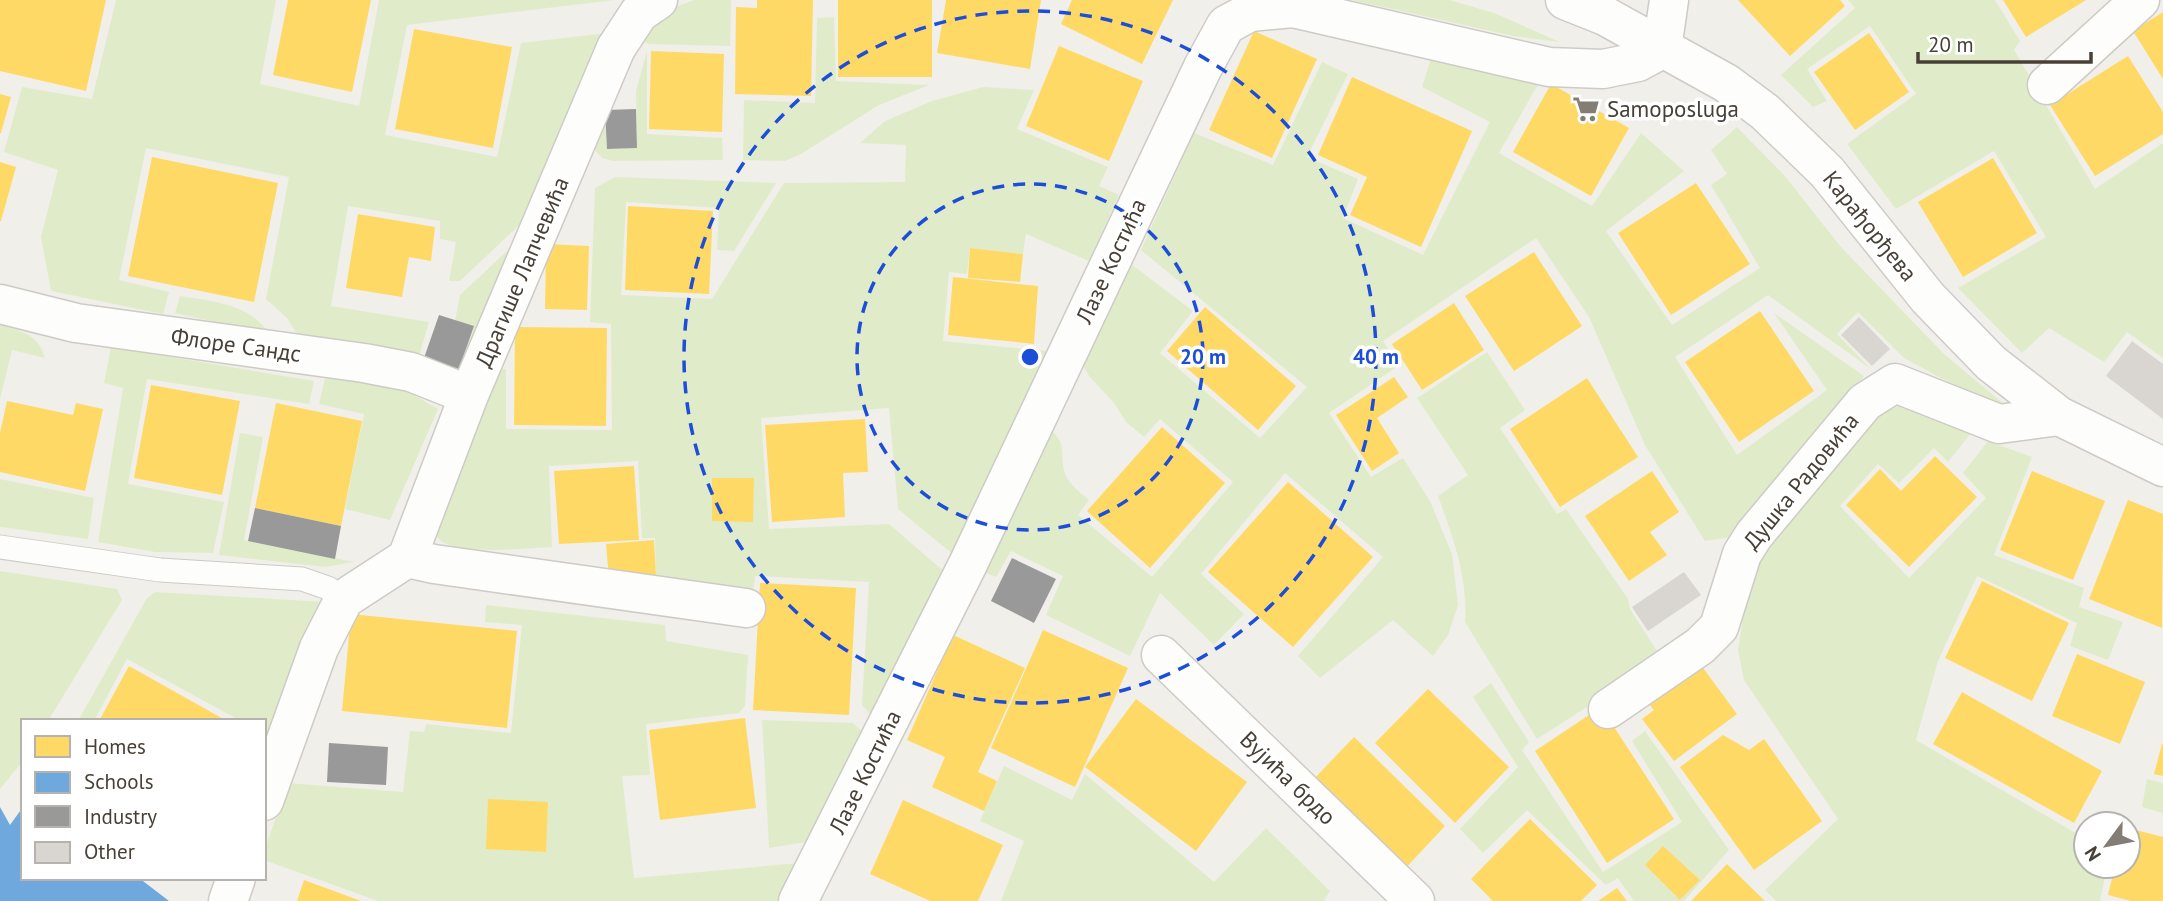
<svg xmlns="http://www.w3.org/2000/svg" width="2163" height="901" font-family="'PT Sans',sans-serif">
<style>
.green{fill:#e0ecc9}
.homes{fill:#ffd966}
.schools{fill:#6fa8dc}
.industry{fill:#999}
.building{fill:#d9d6d1}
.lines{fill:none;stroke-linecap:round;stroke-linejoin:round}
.service-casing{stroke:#cecbc6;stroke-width:25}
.minor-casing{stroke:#cecbc6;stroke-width:41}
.tertiary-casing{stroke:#cecbc6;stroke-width:41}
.service{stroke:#fdfdfc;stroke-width:23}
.minor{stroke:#fdfdfc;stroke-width:38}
.tertiary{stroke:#fdfdfc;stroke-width:38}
.ring{fill:none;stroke:#1d4ed8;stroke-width:3.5;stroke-dasharray:12 9}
.labels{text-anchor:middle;stroke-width:7;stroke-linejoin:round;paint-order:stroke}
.poi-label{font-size:23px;fill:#484036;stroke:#fff;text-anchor:start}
.street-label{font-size:23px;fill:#484036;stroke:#fff}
.centre{fill:#1d4ed8;stroke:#fff;stroke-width:3.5}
.ring-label{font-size:21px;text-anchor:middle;font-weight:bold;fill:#1d4ed8;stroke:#fff;stroke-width:7;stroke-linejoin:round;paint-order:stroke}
</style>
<rect width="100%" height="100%" fill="#f1efea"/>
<path class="green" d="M116,0H276L260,84L359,106L379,0H615L407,25L385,135L497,157L521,43L607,33L532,213L460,281H449L456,242L440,239V221L348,206L331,306L429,322L418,359L302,342L287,318L266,299L289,177L146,148L119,280L169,292L163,314L51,291L41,237L58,170L4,152L22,87L92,99Z
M694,0H731L730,46L649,44L642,41V34L673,8Z
M1352,0H1450L1494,13L1560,42L1513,36Z
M1848,0H1995L2020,41L2014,50L2095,189L2163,143V358L2127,332L2104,362L2049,328L2022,353L1958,288L2046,237L1994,151L1896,209L1847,144L1916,94L1870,26L1807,69L1827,101L1813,107L1781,75L1855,8Z
M834,17L836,81L929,85L879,105L801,154L785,161L743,160L744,100L815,103L817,18Z
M647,51V134L722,138L723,160L613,161L602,158L593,148L605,110L607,149L637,148L636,91Z
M1433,52L1540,81L1499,153L1592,206L1641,133L1684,171L1606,231L1672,325L1760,268L1711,185L1727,174L1711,150L1737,127L1784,175L1841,247L1943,353L2011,410L1976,397L1904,358L1858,312L1837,334L1871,369L1768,295L1675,357L1737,455L1827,390L1774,313L1864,376L1774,488L1731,537L1705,541L1645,445L1589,317L1536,238L1383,341L1398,366L1329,413L1371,477L1403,458L1430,501L1452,554L1458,605L1448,635L1433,656L1393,620L1320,678L1298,656L1383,557L1285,473L1201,574L1244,614L1214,645L1160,593L1130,656L1046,615L1063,576L1011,551L996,577L984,572L1050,429C1067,444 1060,452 1064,470C1066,482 1080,492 1089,500L1078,515L1152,577L1233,482L1160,419L1144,437L1126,422L1114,403L1089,376L1084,367L1083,354L1131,264L1193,311L1160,353L1260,438L1307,387L1141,250L1194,133L1273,165L1322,62L1348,74L1307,157L1358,179L1343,218L1423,255L1490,122L1422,87Z
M983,87L1034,90L1017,129L1108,167L1099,186L1119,195L1089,261L1026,234L1023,254L970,248L967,274L949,272L943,341L1048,351L955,556L898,509L889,408L761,418L769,529L889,524L947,574L875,720L862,705L869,582L755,576L753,592L656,576L655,538H642L638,461L549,466L552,547C527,548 458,556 440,540C437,538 436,534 434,531L497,369H506V429L612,430L611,324L590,322L595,188L615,177L776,183L734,251L717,250L719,208L626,202L621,295L712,299L784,183L905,182L906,145L860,143L885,121L932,101Z
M521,238L464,370L459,369L474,327L455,321L460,295Z
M180,296C212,301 251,304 269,334L175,313Z
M0,325C22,332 38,333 45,358L12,350L0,399Z
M111,347L314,381L309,404L147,379L128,484L224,502L213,553L155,552L98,542L123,388L104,383Z
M1487,352L1525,410L1500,428L1557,514L1566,509L1628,599L1630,609L1664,662L1601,698L1537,739L1465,622C1468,578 1453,537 1438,496L1468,475L1417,398Z
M325,378L402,388L438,409L390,520L345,509L364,414L319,404Z
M1905,403L1971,433L1948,462L1934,448L1899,483L1878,464L1840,506L1909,578L1986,498L1963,473L1988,441L2032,457L1994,555L2084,588L2079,607L2123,622L2108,660L2070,646L2077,623L1977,576L1938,661L1916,740L2086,839V866H2107L2100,901H1776L1765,890L1838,819L1744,680L1738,650L1747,592L1766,545L1880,414Z
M240,433L263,437L244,540L354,562L325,567L219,555Z
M0,479L94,498L88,539L0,527Z
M0,571L117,589L122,600L48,721H23V761L0,789Z
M155,592L325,602L264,768V721H241L127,659L94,721H78L147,598Z
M486,605L665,625L666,641L748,655L745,706L739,713L646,724L650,775L622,776L634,878L799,863L779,901H378L264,860V851L288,783L403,792L410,731L424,732L426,724L511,733L522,625L485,622Z
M1491,683L1529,742L1522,750L1603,872L1682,822L1632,741L1645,731L1729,850L1684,901H1634L1618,878L1606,885L1527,810L1483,853L1460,829L1518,767L1473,697Z
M762,720L853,723L867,736L813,841L769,848Z
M1004,766L1072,800L1085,774L1214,882L1266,828L1330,891L1324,901H1001L1024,841L980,821Z
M2147,779L2163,783V813L2142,807Z"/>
<path class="homes" d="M0,0H106L86,91L0,71Z
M288,0H371L352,92L273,75Z
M757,0H813L811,96L735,94L736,7L757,8Z
M838,0H932V77H838Z
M946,0H1041L1030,69L937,53Z
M1072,0H1173L1142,64L1061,24Z
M1738,0H1840L1845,6L1790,56Z
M2003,0H2086L2026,37Z
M2163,12V79L2133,31Z
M414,29L512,47L493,148L395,129Z
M1254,31L1317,59L1272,158L1209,130Z
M1869,33L1909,92L1855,130L1814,72Z
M1059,46L1143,81L1109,161L1026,126Z
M651,51L724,54L722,132L649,129Z
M2128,56L2163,112V134L2095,176L2050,105Z
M1352,77L1472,131L1421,247L1350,215L1367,177L1318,155Z
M1551,84L1629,128L1591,196L1513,152Z
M0,94L11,97L1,133H0Z
M152,157L278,183L254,302L128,276Z
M1993,158L2037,233L1963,277L1918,202Z
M0,162L16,167L1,221H0Z
M1696,183L1750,264L1671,315L1618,233Z
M628,206L713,211L709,294L625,290Z
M358,214L435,227L431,261L409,257L402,297L346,288Z
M546,244L589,246L587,310L545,309Z
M970,248L1023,254L1020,282L968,278Z
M1534,252L1582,326L1514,371L1465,296Z
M953,277L1038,286L1034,344L948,335Z
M1454,303L1484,350L1422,390L1392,344Z
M1205,307L1296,386L1258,430L1167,351Z
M1760,311L1814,391L1739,442L1685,362Z
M515,327L607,328L606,426L514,425Z
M1394,377L1408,397L1377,418L1399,453L1372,471L1336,415Z
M1587,378L1638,457L1560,507L1510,429Z
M151,385L240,401L222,495L134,478Z
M7,401L73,415L76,403L103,409L85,491L0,472V433Z
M276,403L362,421L341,526L255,508Z
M865,419L868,472L843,473L845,517L772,522L765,425Z
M1162,427L1225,483L1150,568L1087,511Z
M1935,456L1977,497L1909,567L1846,505L1880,469L1901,491Z
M634,466L639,540L559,544L554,471Z
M1652,471L1679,512L1650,532L1667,555L1629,581L1585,516Z
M2032,471L2105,501L2073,580L2000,550Z
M712,478H754L753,522L712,521Z
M1288,482L1373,557L1293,647L1208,572Z
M2128,500L2163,514L2162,628L2089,599Z
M654,540L656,576L609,579L606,544Z
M1982,581L2069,623L2032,701L1945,658Z
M760,583L856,588L849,715L753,710Z
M351,614L517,631L507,728L342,711Z
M1043,630L1128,668L1075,787L991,748Z
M953,635L1025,668L978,772L997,781L984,811L932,787L945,757L907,740Z
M2077,654L2145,682L2120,744L2052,716Z
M1695,657L1737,714L1674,761L1642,719L1654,710L1642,696Z
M129,666L227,721H99Z
M1428,689L1509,767L1455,823L1375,743Z
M1962,692L2102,771L2074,823L1933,744Z
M1136,699L1247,782L1196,851L1085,767Z
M1601,707L1674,819L1607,863L1535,751Z
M745,718L756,808L660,820L649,730Z
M1723,735L1749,750L1764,739L1822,821L1754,870L1680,767Z
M1354,737L1445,826L1401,873L1309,784Z
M2162,744H2163V776L2154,774Z
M488,799L548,802L546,852L486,849Z
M903,800L1003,845L978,901H930L870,874Z
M1530,819L1597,885L1581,901H1493L1471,879Z
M2128,828L2163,837V901H2131L2108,895L2115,866H2128Z
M1663,846L1700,880L1680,900L1645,865Z
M1727,864L1765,901H1691Z
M304,880L361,901H297Z
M1617,888L1627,901H1598Z"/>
<path class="schools" d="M0,807L10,825L23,807V878H139L169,901H0Z"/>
<path class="industry" d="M636,109L637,148L607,149L605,110Z
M439,315L474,326L459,369L424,358Z
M255,508L341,526L335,559L248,541Z
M1012,558L1056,579L1034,623L991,601Z
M329,743L388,747L386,785L327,782Z"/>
<path class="building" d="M1859,317L1890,349L1872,366L1841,335Z
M2132,341L2163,364V419L2106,376Z
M1684,572L1701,595L1648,631L1632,607Z"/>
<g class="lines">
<defs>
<path id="service" d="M0,547L160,570L302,579L328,588L344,599"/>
<path id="minor" d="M2047,85L2140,0
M0,304L76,323L364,363L411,372L469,395
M407,558L434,564L746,608
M1161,655L1415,901
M1608,709L1700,646L1719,627L1742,554L1754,535L1865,402L1895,383L1999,424L2059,416
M264,801L319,648L344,599L407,558L469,395L616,48L639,13L658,0
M228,901L236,878
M798,901L968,564L1203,67L1226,25L1250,12L1293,8L1549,67L1603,69L1638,62L1662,49L1669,0"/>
<path id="tertiary" d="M1565,0L1605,16L1726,83L1765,112L1827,172L1928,298L1991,363L2059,416L2163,467"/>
</defs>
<use href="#service" class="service-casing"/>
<use href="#minor" class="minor-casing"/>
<use href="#tertiary" class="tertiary-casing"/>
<use href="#service" class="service"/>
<use href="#minor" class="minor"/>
<use href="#tertiary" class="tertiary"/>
</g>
<g class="ring">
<circle cx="1030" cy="357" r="173"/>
<circle cx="1030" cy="357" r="346"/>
</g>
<defs>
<symbol id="supermarket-bare" viewBox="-9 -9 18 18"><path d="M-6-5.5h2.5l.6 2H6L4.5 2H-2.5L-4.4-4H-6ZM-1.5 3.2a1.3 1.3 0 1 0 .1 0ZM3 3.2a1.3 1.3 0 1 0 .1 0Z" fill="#837d75" stroke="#fff" stroke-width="2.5" paint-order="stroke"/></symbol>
</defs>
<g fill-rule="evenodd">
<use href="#supermarket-bare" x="1567" y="90" width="38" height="38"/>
</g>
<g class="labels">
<g class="poi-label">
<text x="1607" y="117">Samoposluga</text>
</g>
<g class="street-label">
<text transform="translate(1870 226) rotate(51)" y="8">Карађорђева</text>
<text transform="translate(1111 261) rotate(-65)" y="8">Лазе Костића</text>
<text transform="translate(522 272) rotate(-67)" y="8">Драгише Лапчевића</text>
<text transform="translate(236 345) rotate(8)" y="8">Флоре Сандс</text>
<text transform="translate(1801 481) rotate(-51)" y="8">Душка Радовића</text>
<text transform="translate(865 772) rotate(-64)" y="8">Лазе Костића</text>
<text transform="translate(1288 778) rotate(44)" y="8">Вујића брдо</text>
</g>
</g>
<circle cx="1030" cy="357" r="10" class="centre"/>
<g class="ring-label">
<text x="1203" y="364">20 m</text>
<text x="1376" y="364">40 m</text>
</g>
<rect x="21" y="719" width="245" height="161" fill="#ffffff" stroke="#b6b3af" stroke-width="2"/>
<rect x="35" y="736" width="35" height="21" fill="#ffd966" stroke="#b6b3af" stroke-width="2"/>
<text x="84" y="754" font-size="21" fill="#484036">Homes</text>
<rect x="35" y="772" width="35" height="21" fill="#6fa8dc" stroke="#b6b3af" stroke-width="2"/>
<text x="84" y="789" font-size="21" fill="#484036">Schools</text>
<rect x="35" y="806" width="35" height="21" fill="#999999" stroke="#b6b3af" stroke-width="2"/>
<text x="84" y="824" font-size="21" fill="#484036">Industry</text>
<rect x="35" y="842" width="35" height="21" fill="#d9d6d1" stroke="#b6b3af" stroke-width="2"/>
<text x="84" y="859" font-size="21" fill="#484036">Other</text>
<g transform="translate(2107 845) rotate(238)"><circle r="33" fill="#ffffff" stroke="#b6b3af" stroke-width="2"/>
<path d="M0-5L12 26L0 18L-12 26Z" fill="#837d75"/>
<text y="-10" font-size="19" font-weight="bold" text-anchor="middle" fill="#484036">N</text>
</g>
<path d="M1918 52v10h173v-10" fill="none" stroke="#484036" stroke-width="3.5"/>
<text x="1928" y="52" font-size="21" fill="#484036" stroke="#ffffff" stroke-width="5" paint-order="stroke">20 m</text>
</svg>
